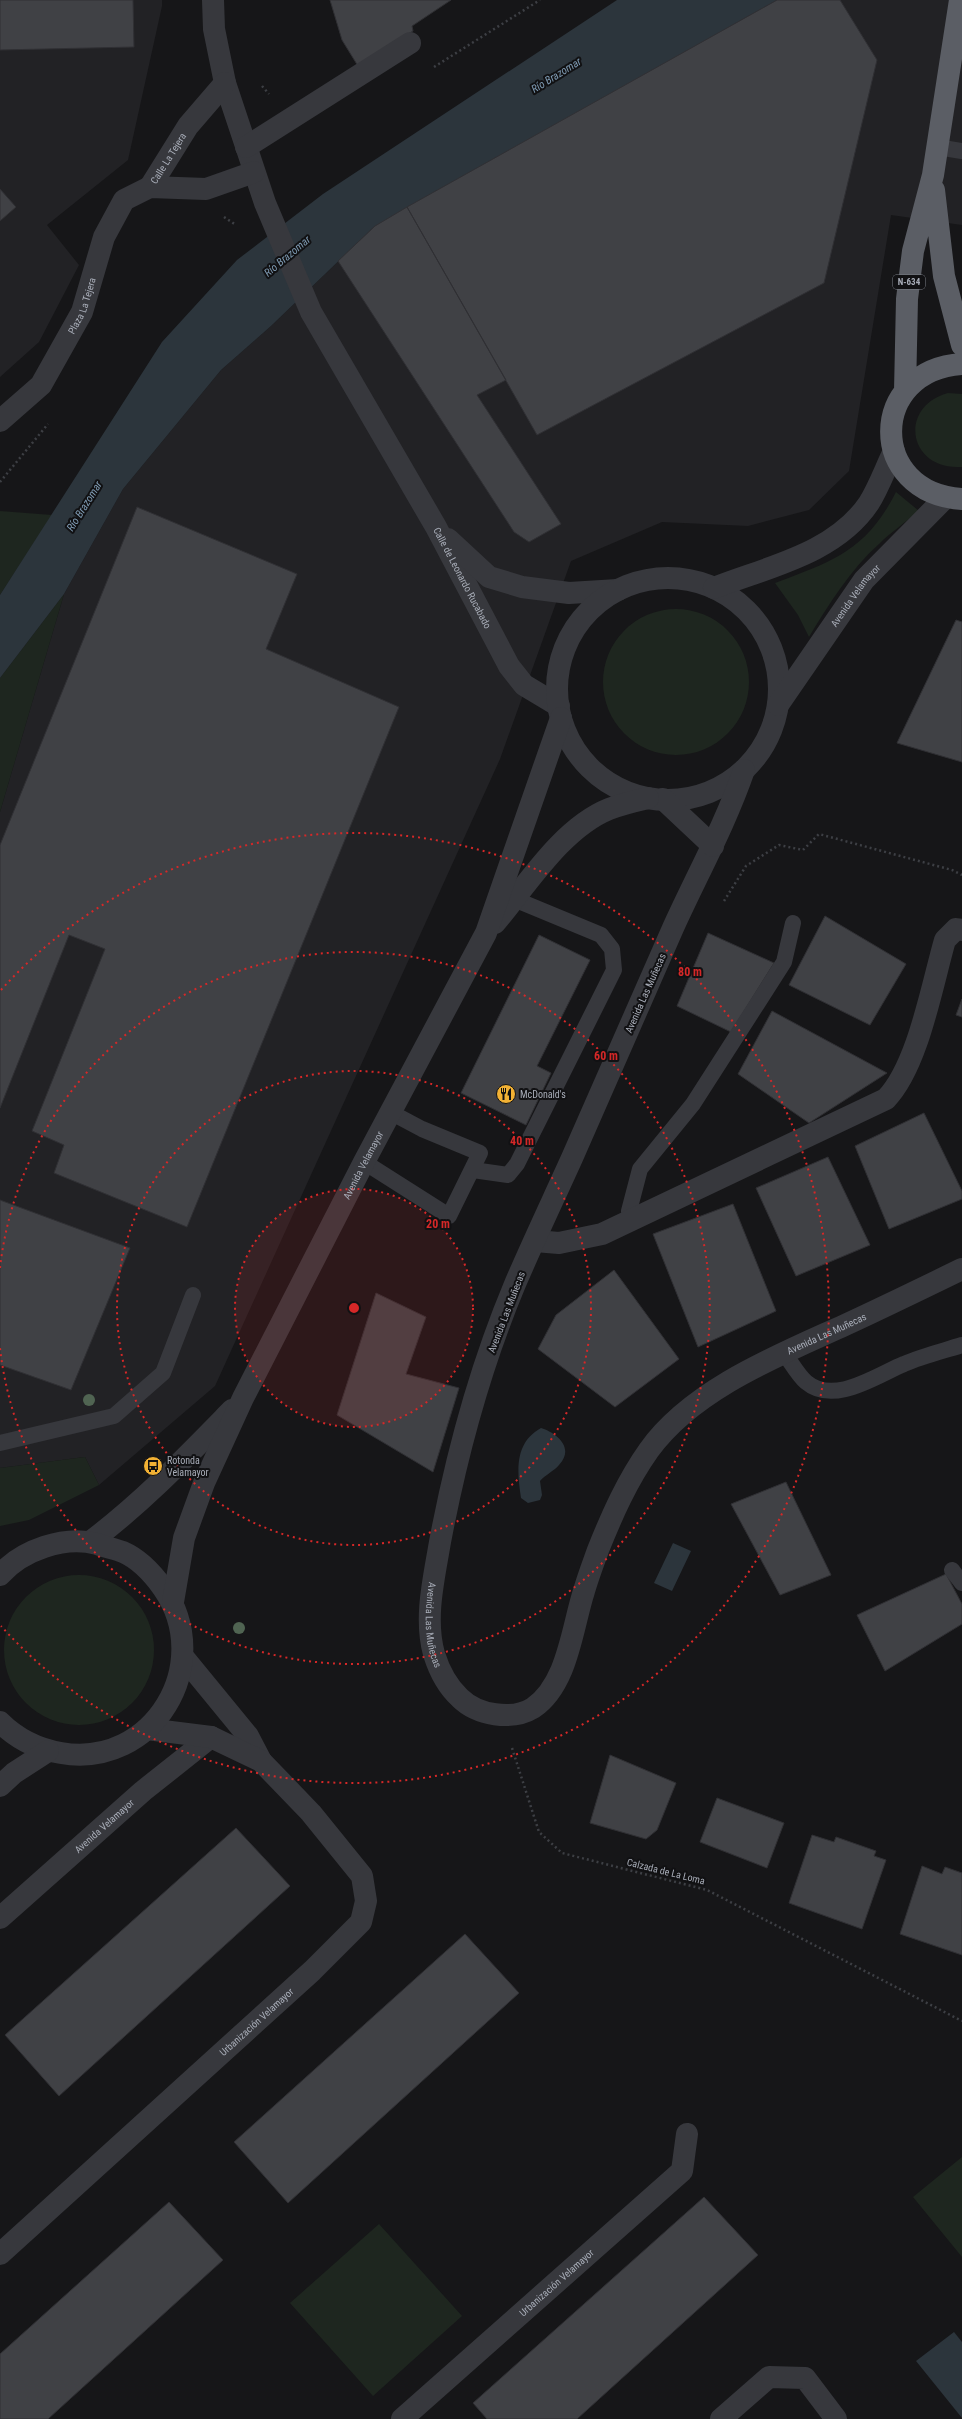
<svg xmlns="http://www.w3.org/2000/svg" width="962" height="2419" font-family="'Roboto Condensed',sans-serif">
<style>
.built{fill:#222225}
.green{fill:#1e261f}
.water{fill:#2c353c}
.building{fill:#404145;stroke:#303034}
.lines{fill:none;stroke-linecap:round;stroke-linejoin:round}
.path{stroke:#3d3f44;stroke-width:2.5;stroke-dasharray:2 3;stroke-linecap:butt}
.service{stroke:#37383d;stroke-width:16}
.minor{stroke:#37383d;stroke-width:22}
.tertiary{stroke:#37383d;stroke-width:22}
.trunk{stroke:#5b5e65;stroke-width:22}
.tree{fill:#506452}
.ring{fill:none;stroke:#d62828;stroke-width:2;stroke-dasharray:2 4}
.labels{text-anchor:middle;stroke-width:4;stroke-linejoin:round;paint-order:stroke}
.shield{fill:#111113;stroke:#7b7e86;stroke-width:1}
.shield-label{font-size:9px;font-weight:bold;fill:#a8adb8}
.street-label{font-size:10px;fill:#a8adb8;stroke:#111113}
.poi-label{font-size:10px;fill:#a8adb8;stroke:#111113;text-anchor:start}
.water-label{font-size:11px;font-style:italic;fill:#7f9bb3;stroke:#111113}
.centre{fill:#d62828;stroke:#111113;stroke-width:2}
.ring-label{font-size:12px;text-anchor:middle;font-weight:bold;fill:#d62828;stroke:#111113;stroke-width:4;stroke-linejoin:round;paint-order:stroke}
</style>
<rect width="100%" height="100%" fill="#161618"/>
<path class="built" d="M0,0H162V6L128,160L47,225L79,265L39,342L0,377Z
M777,0H962V225L891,215L849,471L809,510L748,526L662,522L571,561L500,759L215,1386L99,1485L85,1457L0,1468V812L64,594L123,489L221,370L271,326L375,226Z"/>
<path class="green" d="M948,393L962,394V467H960C908,469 898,407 948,393Z
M896,492L919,511C906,522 891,532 879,544C850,570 829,604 809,637L798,615L775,583C833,561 866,551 896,492Z
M0,511L52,515L0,595Z
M64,594L0,812V678Z
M603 682a73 73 0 1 1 146 0a73 73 0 1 1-146 0Z
M85,1457L99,1485L29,1520L0,1526V1468Z
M4 1650a75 75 0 1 1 150 0a75 75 0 1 1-150 0Z
M962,2157V2257L913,2197Z
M379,2224L462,2316L373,2396L290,2303Z"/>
<path class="water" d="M617,0H777L375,226L271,326L221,370L123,489L64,594L0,678V595L162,342L237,260L323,194Z
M541,1428C557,1433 575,1448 559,1465C554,1471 545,1475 540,1481L542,1495L540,1500L528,1503L521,1498C517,1471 514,1443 541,1428Z
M673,1543L691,1551L672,1591L654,1583Z
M954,2332L962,2342V2418L916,2361Z"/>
<path class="building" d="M0,0H133L134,47L0,50Z
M330,0H451L412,26L413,31L358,66L342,40Z
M777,0H840L877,60L824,283L537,435L407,207Z
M0,189L16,207L0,221Z
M407,207L506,380L477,395L561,524L529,542L514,532L338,261L375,226Z
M137,507L297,574L266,649L399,707L187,1227L54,1173L64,1145L32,1131L105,949L69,935L0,1108V845Z
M956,620L962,622V762L897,743Z
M825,916L906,964L870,1025L789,985Z
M708,933L774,963L731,1032L677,1006Z
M539,935L590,960L537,1066L551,1073L526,1125L461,1093Z
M962,999V1017L956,1015Z
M772,1011L887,1073L809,1123L738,1074Z
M924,1113L962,1191V1199L889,1229L855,1146Z
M828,1157L870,1245L796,1276L756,1188Z
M0,1200L130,1248L71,1390L0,1365Z
M733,1204L776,1311L698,1347L653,1234Z
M614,1270L679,1359L615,1407L538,1349L556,1315Z
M376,1293L426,1317L406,1374L459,1388L433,1472L337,1415Z
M786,1482L831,1575L780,1595L731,1504Z
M946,1574L962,1604V1624L885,1671L857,1615Z
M610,1755L676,1783L657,1830L646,1839L590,1823Z
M717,1798L784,1823L767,1868L700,1842Z
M236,1828L290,1886L59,2096L5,2035Z
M812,1835L834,1842L836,1837L876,1851L874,1856L886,1860L862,1929L789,1903Z
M922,1866L942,1874L945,1867L962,1873V1955L900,1934Z
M465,1934L519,1993L288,2203L234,2142Z
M704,2197L758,2255L577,2419H487L473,2403Z
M169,2202L223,2260L48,2419H0V2354Z"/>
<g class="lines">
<path class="path" d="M434,67L540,0
M262,86L269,94
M224,217L236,225
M0,482L48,424
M724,901L746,866L779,845L803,850L819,834L952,870L962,875
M512,1748L539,1832L562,1853L707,1890L962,2021"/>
<path class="service" d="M937,147L962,151
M364,1162L449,1216L480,1153L422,1129L390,1112
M473,1170L508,1175L517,1164L614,970L612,949L601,935L514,899
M631,1221L629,1211L640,1169L693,1104L784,962L793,923
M784,1353C791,1362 798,1375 806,1382C834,1406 877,1375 904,1364C922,1356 943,1351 962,1345
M0,1443L114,1416L163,1373L193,1295
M952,1570L962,1583"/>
<g class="minor">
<path id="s1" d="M213,0L214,29L225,83L265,203L311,312L436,527L509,666L524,685L559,706"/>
<path d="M246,147L410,43"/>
<path id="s2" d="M150,187L188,126L225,83"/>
<path id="s3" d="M0,421L41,385L82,312L104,237L124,200L150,187L206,189L254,172"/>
<path d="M448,539L489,577L522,587L569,593L618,590"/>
<path d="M535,1241L559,1243L602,1234L886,1099C918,1066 932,985 945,940L956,929L962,930"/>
<path d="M184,1658L248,1736L261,1761"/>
<path id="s4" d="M0,1918L143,1791L211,1737"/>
<path id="s5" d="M0,2254L312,1971L361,1922L366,1901L362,1876L311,1813L261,1761L211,1737L147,1729"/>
<path id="s6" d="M402,2419L682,2171L687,2134"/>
<path d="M721,2419L769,2377L805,2378L836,2419"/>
</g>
<g class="tertiary">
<circle cx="668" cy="689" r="111"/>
<path d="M714,588C767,567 835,554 869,503C879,487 886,467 894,451"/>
<path id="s7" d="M778,705L864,580L945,498"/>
<path id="s8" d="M744,770C725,825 697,875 673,928C639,1004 606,1081 572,1158C553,1200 533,1242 515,1284C481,1365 456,1457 440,1542C434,1578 424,1618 434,1654C439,1670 448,1687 460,1698C477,1715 512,1721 533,1708C568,1684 572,1628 584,1591C588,1577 593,1564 598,1550C612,1515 627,1481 649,1450C693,1389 779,1355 845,1325C884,1307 923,1288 962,1269"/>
<path d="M663,799L713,846"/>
<path d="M495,923C527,885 562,828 609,809C622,804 635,801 648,798"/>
<path d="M90,1542C142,1503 186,1457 232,1410"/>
<path d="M0,1575C22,1550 65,1535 97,1544C105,1547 115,1549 123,1552C139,1559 153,1574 163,1588C216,1664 153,1769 61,1753C37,1749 17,1739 0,1722"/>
<path id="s9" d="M173,1602L184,1538L204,1483L243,1398L364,1162L486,933L561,718"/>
<path d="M0,1786L14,1773L48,1751"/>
</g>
<path class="trunk" d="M934,190L944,276L962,345
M962,364C868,370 867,493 962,499
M905,391L907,299L913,251L933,175L960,0"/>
</g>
<g class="tree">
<circle cx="89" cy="1400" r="6"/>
<circle cx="239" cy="1628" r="6"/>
</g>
<circle cx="354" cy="1308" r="119" fill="#d62828" fill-opacity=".12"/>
<g class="ring">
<circle cx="354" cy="1308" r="119"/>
<circle cx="354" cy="1308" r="237"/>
<path d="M0 1268A356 356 0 1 1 0 1348"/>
<path d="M1 990A475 475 0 1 1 1 1626"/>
</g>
<defs>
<symbol id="restaurant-disc" viewBox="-11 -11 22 22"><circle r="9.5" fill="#f2b134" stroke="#111113"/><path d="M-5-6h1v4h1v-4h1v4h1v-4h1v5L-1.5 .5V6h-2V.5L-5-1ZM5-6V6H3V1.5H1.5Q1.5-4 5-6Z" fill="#111"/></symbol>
<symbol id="bus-disc" viewBox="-11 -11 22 22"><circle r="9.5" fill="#f2b134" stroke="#111113"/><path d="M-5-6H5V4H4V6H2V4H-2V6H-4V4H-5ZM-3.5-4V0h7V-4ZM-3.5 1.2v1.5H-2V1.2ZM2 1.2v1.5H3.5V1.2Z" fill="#111"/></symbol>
</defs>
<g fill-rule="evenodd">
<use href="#restaurant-disc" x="495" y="1083" width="22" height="22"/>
<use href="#bus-disc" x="142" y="1455" width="22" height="22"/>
</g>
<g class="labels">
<rect class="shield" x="893" y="275" width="32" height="14" rx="3"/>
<g class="shield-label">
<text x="909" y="285">N-634</text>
</g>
<g class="street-label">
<text dy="4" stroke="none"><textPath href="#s2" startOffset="34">Calle La Tejera</textPath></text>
<text dy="4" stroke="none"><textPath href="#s3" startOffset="144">Plaza La Tejera</textPath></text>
<text dy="4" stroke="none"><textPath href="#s1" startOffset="635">Calle de Leonardo Rucabado</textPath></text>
<text dy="4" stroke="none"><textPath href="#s7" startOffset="134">Avenida Velamayor</textPath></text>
<text transform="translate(645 993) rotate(-66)" y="4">Avenida Las Muñecas</text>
<text dy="4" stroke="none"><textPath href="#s9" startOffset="479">Avenida Velamayor</textPath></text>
<text transform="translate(506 1312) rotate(-69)" y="4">Avenida Las Muñecas</text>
<text dy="4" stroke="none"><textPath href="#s8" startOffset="1576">Avenida Las Muñecas</textPath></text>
<text dy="4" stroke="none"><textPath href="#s8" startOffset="916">Avenida Las Muñecas</textPath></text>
<text dy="4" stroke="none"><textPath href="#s4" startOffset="139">Avenida Velamayor</textPath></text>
<text transform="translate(666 1871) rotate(14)" y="4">Calzada de La Loma</text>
<text dy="4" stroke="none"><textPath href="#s5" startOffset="346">Urbanización Velamayor</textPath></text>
<text dy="4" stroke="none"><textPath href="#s6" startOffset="206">Urbanización Velamayor</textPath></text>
</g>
<g class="poi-label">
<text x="520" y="1098">McDonald's</text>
<text x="167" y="1464">Rotonda<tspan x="167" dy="12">Velamayor</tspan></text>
</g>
<g class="water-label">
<text transform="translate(556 75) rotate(-32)" y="4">Río Brazomar</text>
<text transform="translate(287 256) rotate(-40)" y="4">Río Brazomar</text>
<text transform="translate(84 506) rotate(-58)" y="4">Río Brazomar</text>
</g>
</g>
<circle cx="354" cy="1308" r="6" class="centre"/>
<g class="ring-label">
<text x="690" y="976">80 m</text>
<text x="606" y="1060">60 m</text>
<text x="522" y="1145">40 m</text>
<text x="438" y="1228">20 m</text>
</g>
</svg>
